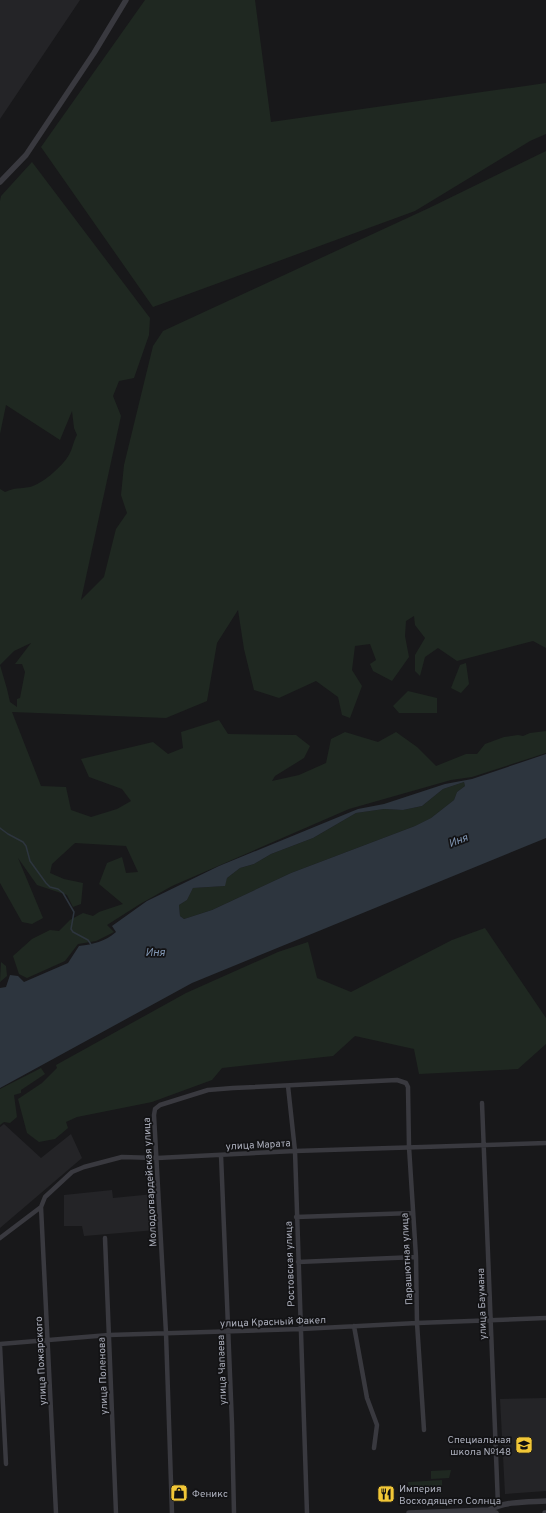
<svg xmlns="http://www.w3.org/2000/svg" width="546" height="1513" font-family="Overpass,sans-serif">
<style>
.built{fill:#242427}
.green{fill:#1f2821}
.water{fill:#2d353e;fill-rule:evenodd}
.lines{fill:none;stroke-linecap:round;stroke-linejoin:round}
.stream{stroke:#2d353e;stroke-width:1.5}
.minor{stroke:#39393f;stroke-width:4.5}
.tertiary{stroke:#39393f;stroke-width:5.5}
.labels{text-anchor:middle;stroke-width:3.5;stroke-linejoin:round;paint-order:stroke}
.street-label{font-size:10px;fill:#aaadba;stroke:#131315}
.poi-label{font-size:10px;fill:#aaadba;stroke:#131315;text-anchor:start}
.water-label{font-size:11px;font-style:italic;fill:#8197b4;stroke:#131315}
</style>
<rect width="100%" height="100%" fill="#18181a"/>
<path class="built" d="M0,0H80L0,119Z
M4,1124L41,1158L71,1134L82,1158L0,1228V1127Z
M112,1190L113,1198L154,1194L156,1230L84,1236L82,1226H64V1195Z
M546,1398V1491L505,1494L500,1399Z"/>
<path class="green" d="M145,0H255L271,122L546,83V134L530,141L415,211L153,307L41,147Z
M546,151V648L533,641L457,661L438,648L425,657L420,676L415,671V655L425,638L415,625L414,616L406,621L405,636L409,657L392,681L373,671L370,664L376,660L370,644L355,646L352,670L362,686L350,718L342,715L338,697L316,681L279,698L254,690L244,649L238,610L217,643L207,701L166,718L12,712L41,786L66,787L71,810L91,817L117,809L131,801L122,789L89,777L81,759L153,742L168,754L183,748L181,732L219,720L228,734L296,735L310,746L304,758L275,776L272,781L299,775L326,763L331,739L345,732L378,742L396,732L417,747L436,766L466,754H477L485,744L504,737L518,735L523,736L530,733L546,731V753L472,777L451,780L349,809L172,886L140,904L107,925L114,932L96,941L78,944L65,961L27,978L19,974L13,956L32,939L50,930L59,931L70,920L83,913L93,916L99,912L123,904L99,884L107,863L122,857L126,873L138,872L126,846L75,843L52,864L50,873L64,879L83,883L81,904L73,907L67,895L37,885L18,858L43,918L32,924L22,922L0,883V665L7,689L10,702L17,707V699L20,698L25,672L22,664H15L31,643L14,651L0,665V489L5,492C16,487 19,489 30,487C42,484 60,468 67,458C72,452 73,442 77,435L74,428L72,411L60,440L6,405L0,434V201L1,196L32,162L150,318L149,335L134,378L119,381L113,396L121,416L81,600L104,577L116,529L127,513L121,495L124,465L153,346L163,331L429,208Z
M466,663L469,684L461,693L451,688L460,665Z
M408,691L437,698V713H399L393,706Z
M464,782L465,786L457,792L454,800L431,818L415,826L291,873L212,910L184,919L180,916L179,905L187,900L193,888L224,886L227,878L240,868L254,864L271,854L313,838L356,813L384,809L403,810L422,806L443,789Z
M485,928L546,1018V1044L518,1069L419,1074L414,1049L355,1036L333,1056L222,1068L212,1080L152,1102L77,1117L66,1122L68,1128L55,1139L39,1142L27,1133L18,1099L42,1083L57,1068L56,1065L186,993L278,952L308,942L317,978L351,992L452,940Z
M1,962L6,966L7,976L0,982Z
M41,1068L45,1074L21,1090V1093L14,1095L17,1117L10,1123L4,1122L0,1125V1089Z
M451,1470L449,1478L431,1479V1471Z
M442,1480V1494H439V1492L409,1493L408,1482Z"/>
<path class="water" d="M546,754V838L192,983L0,1088V988L6,987L10,975L18,976L24,982L68,963L79,946C94,944 104,942 116,932L112,926L147,901L219,866L358,809L384,804L445,784L472,779ZM464,782L465,786L457,792L454,800L431,818L415,826L291,873L212,910L184,919L180,916L179,905L187,900L193,888L225,886L227,878L240,868L254,864L271,854L313,838L356,813L384,809L403,810L422,806L443,789Z"/>
<g class="lines">
<path class="stream" d="M0,828L8,834L23,842L26,846L30,861L46,883L50,887L58,889L63,893L74,912L71,929L73,932L88,940L92,946"/>
<path class="minor" d="M288,1086L295,1151L307,1513
M482,1103L498,1505
M221,1155L232,1424L234,1513
M41,1207L56,1513
M296,1217L413,1213
M0,1238L41,1207L45,1197L72,1172L84,1167L122,1157L157,1158L295,1151L546,1143
M105,1238L116,1513
M298,1262L416,1257
M354,1326L367,1398L377,1425L374,1448
M0,1344L109,1335L301,1329L417,1323L546,1318
M0,1346L6,1464
M172,1513L166,1333L154,1115L155,1109L160,1105L208,1090L233,1088L397,1080L406,1083L408,1087L409,1147L416,1257L417,1323L424,1430"/>
<path class="tertiary" d="M0,182L26,155L94,53L126,0
M489,1510L496,1513
M409,1513L489,1510C506,1501 527,1502 546,1501
M545,1513H546"/>
</g>
<defs>
<symbol id="school-square" viewBox="-11 -11 22 22"><rect x="-9" y="-9" width="18" height="18" rx="4" fill="#f2c737" stroke="#131315"/><path d="M0-5L7-2L0 1L-7-2ZM-4 1L0 2.5L4 1V4Q0 6-4 4Z" fill="#111"/></symbol>
<symbol id="shop-square" viewBox="-11 -11 22 22"><rect x="-9" y="-9" width="18" height="18" rx="4" fill="#f2c737" stroke="#131315"/><path d="M-5-2.5h2.3a2.7 3.5 0 0 1 5.4 0H5L5.5 6h-11ZM-1.5-2.5h3a1.5 2.3 0 0 0-3 0Z" fill="#111"/></symbol>
<symbol id="restaurant-square" viewBox="-11 -11 22 22"><rect x="-9" y="-9" width="18" height="18" rx="4" fill="#f2c737" stroke="#131315"/><path d="M-5-6h1v4h1v-4h1v4h1v-4h1v5L-1.5 .5V6h-2V.5L-5-1ZM5-6V6H3V1.5H1.5Q1.5-4 5-6Z" fill="#111"/></symbol>
</defs>
<g fill-rule="evenodd">
<use href="#school-square" x="514" y="1435" width="20" height="20"/>
<use href="#shop-square" x="169" y="1483" width="20" height="20"/>
<use href="#restaurant-square" x="376" y="1484" width="20" height="20"/>
</g>
<g class="labels">
<g class="street-label">
<text transform="translate(258 1144) rotate(-3)" y="4">улица Марата</text>
<text transform="translate(149 1182) rotate(-93)" y="4">Молодогвардейская улица</text>
<text transform="translate(406 1259) rotate(-93)" y="4">Парашютная улица</text>
<text transform="translate(289 1264) rotate(-92)" y="4">Ростовская улица</text>
<text transform="translate(481 1304) rotate(-92)" y="4">улица Баумана</text>
<text transform="translate(273 1321) rotate(-2)" y="4">улица Красный Факел</text>
<text transform="translate(40 1361) rotate(-93)" y="4">улица Пожарского</text>
<text transform="translate(221 1370) rotate(-92)" y="4">улица Чапаева</text>
<text transform="translate(102 1376) rotate(-92)" y="4">улица Поленова</text>
</g>
<g class="poi-label">
<text x="511" y="1443" text-anchor="end">Специальная<tspan x="511" dy="12">школа №148</tspan></text>
<text x="399" y="1492">Империя<tspan x="399" dy="12">Восходящего Солнца</tspan></text>
<text x="192" y="1497">Феникс</text>
</g>
<g class="water-label">
<text transform="translate(458 840) rotate(-21)" y="4">Иня</text>
<text x="155" y="956">Иня</text>
</g>
</g>
</svg>
